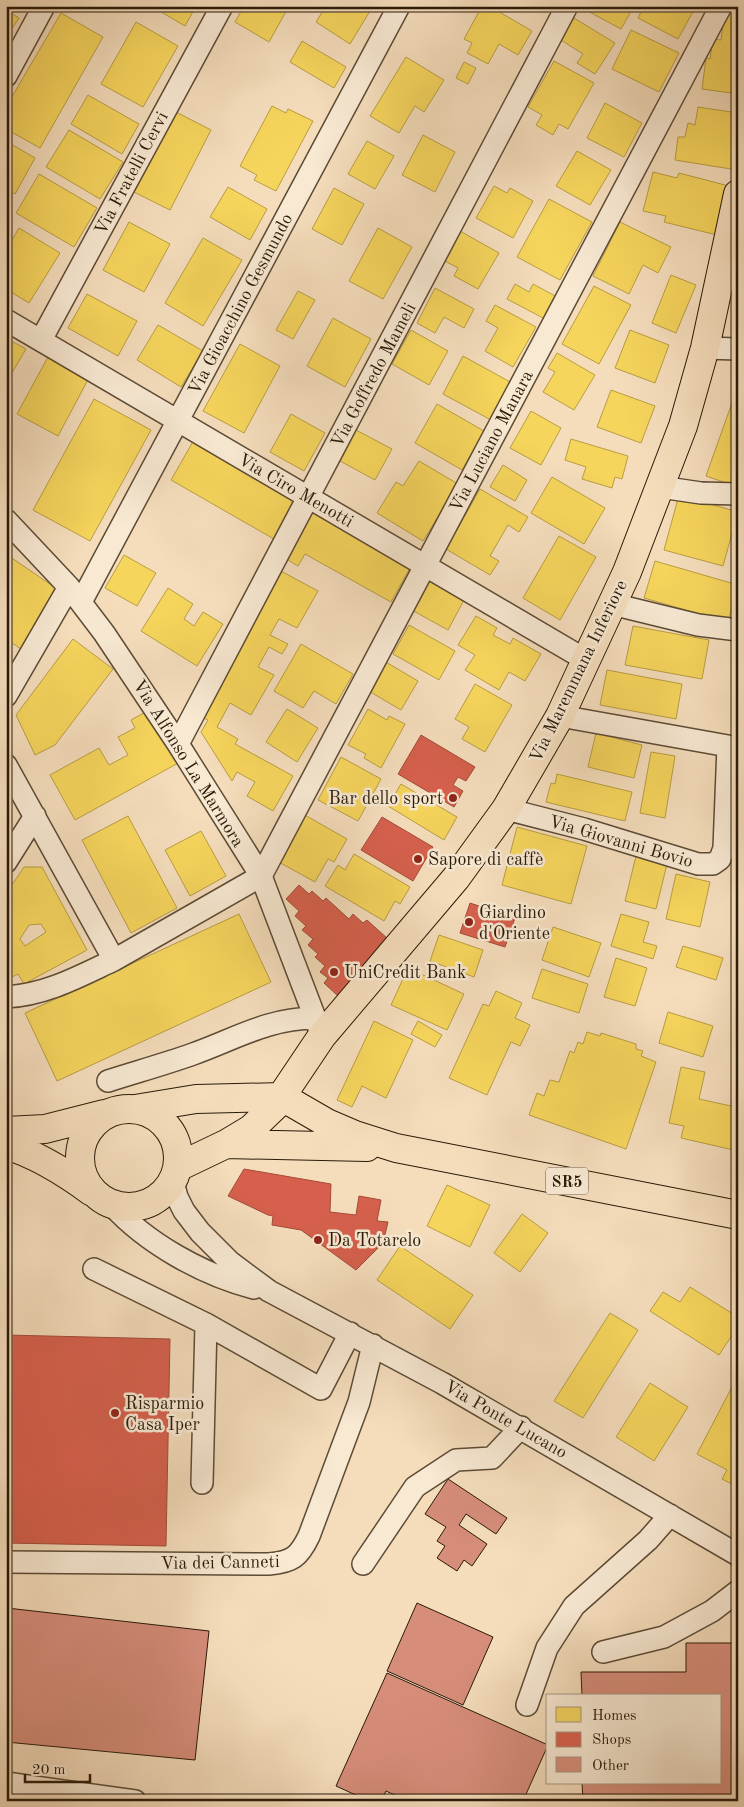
<svg xmlns="http://www.w3.org/2000/svg" width="744" height="1807" font-family="'Old Standard TT',serif">
<style>
.homes{fill:#f6d55c;stroke:#b89d43;fill-rule:evenodd}
.shops{fill:#d6604d;stroke:#a24b38}
.building{fill:#d68d7a;stroke:#291a08}
.lines{fill:none;stroke-linecap:round;stroke-linejoin:round}
.minor-casing{stroke:#5c4b35;stroke-width:24}
.major-casing{stroke:#291a08;stroke-width:30}
.minor{stroke:#f8e9d3;stroke-width:21}
.major{stroke:#f5ddbc;stroke-width:28}
.poi-dot{fill:#8f2418;stroke:#f8e9d3;stroke-width:2}
.labels{text-anchor:middle;stroke-width:5;stroke-linejoin:round;paint-order:stroke}
.shield{fill:#f8e9d3;stroke:#675845;stroke-width:1}
.shield-label{font-size:16px;font-weight:bold;fill:#291a08}
.street-label{font-size:18px;fill:#291a08;stroke:#f8e9d3}
.poi-label{font-size:18px;fill:#291a08;stroke:#f8e9d3;text-anchor:start}
</style>
<rect width="100%" height="100%" fill="#f5ddbc"/>
<filter id="stains"><feTurbulence type="fractalNoise" baseFrequency=".004" numOctaves="4"/><feColorMatrix values="0 0 0 0 .2 0 0 0 0 .09 0 0 0 0 .02 0 0 0 .5 -.17"/></filter>
<radialGradient id="worn" r=".72"><stop offset=".6" stop-color="#630" stop-opacity="0"/><stop offset="1" stop-color="#630" stop-opacity=".3"/></radialGradient>
<path class="homes" d="M151,6H196L185,26Z
M244,6H289L269,42L235,22Z
M326,6H373L350,44L316,22Z
M482,6H489L532,31L518,55L499,44L488,64L467,53L472,43L464,39Z
M585,6H634L621,29L584,9Z
M644,6H696L678,39L638,18Z
M736,6H738V94L702,89L706,58L710,59L713,39L721,40L725,8L735,10Z
M6,10L19,18L6,38Z
M61,13L103,37L40,148L6,129V107Z
M574,18L615,43L595,74L577,63L583,54L561,40Z
M136,22L178,46L143,107L101,84Z
M631,30L679,53L659,92L612,69Z
M302,41L346,67L334,88L290,62Z
M406,57L444,80L424,112L415,106L399,133L370,116Z
M554,61L594,83L568,129L559,124L553,135L536,125L542,115L528,107Z
M464,62L476,68L468,84L456,78Z
M88,95L139,124L122,154L71,124Z
M605,103L642,123L624,157L587,138Z
M272,106L286,113L288,109L313,121L276,191L254,180L257,175L240,166Z
M698,107L738,113L737,170L675,160L678,137H685L688,123L695,125Z
M176,112L211,130L170,210L134,192Z
M69,130L123,162L100,199L46,167Z
M423,135L455,152L435,192L402,175Z
M6,141L35,158L15,194L6,189Z
M367,141L394,156L375,189L348,174Z
M577,151L611,170L590,205L556,186Z
M653,172L677,178L679,173L729,186L717,235L664,222L666,216L643,211Z
M39,174L97,208L74,247L16,213Z
M494,186L507,193L510,188L533,201L513,238L476,218Z
M228,187L267,209L250,240L210,217Z
M334,188L364,204L342,245L312,229Z
M549,199L592,222L560,280L517,257Z
M129,222L170,244L144,292L103,270Z
M620,222L671,247L658,273L643,265L629,294L593,276Z
M19,228L60,253L29,303L6,289V250Z
M378,228L412,247L383,299L349,281Z
M460,231L499,253L478,289L454,276L458,268L443,260Z
M203,238L242,260L203,326L165,303Z
M671,275L696,285L676,333L652,323Z
M515,284L529,292L533,284L557,297L545,319L507,299Z
M594,286L631,305L599,364L562,344Z
M435,288L474,309L464,328L444,317L435,333L417,323Z
M298,291L315,300L293,339L276,330Z
M87,294L137,321L118,356L68,328Z
M495,305L536,327L513,367L485,351L498,328L486,321Z
M333,318L371,339L345,387L307,366Z
M158,325L203,351L181,387L137,360Z
M411,330L448,351L429,385L392,364Z
M630,330L669,345L655,383L615,368Z
M6,338L26,349L6,383Z
M240,344L280,366L244,433L203,411Z
M557,353L595,375L574,410L543,392L555,372L548,368Z
M49,355L90,376L58,436L17,414Z
M463,356L512,383L491,420L443,394Z
M738,386V487L706,476Z
M611,390L655,406L641,443L597,427Z
M94,399L151,430L90,541L33,510Z
M437,404L484,431L462,470L415,443Z
M531,411L561,428L541,465L510,448Z
M291,414L325,433L304,471L270,452Z
M356,430L392,449L375,480L340,461Z
M195,438L298,497L274,539L171,480Z
M571,439L628,456L622,479L615,477L612,488L582,479L586,467L565,460Z
M419,461L458,484L423,541L377,513L396,482L403,486Z
M503,465L527,480L515,501L490,487Z
M552,477L605,508L584,544L531,513Z
M480,489L528,517L519,532L508,525L490,556L499,561L490,575L446,549Z
M679,495L738,512L723,566L664,550Z
M310,510L411,566L391,602L305,554L298,566L283,557Z
M559,536L596,557L560,620L523,598Z
M6,554L60,591L21,649L6,639Z
M124,555L156,573L137,606L105,588Z
M655,561L738,585L728,622L644,598Z
M279,570L318,591L297,628L279,619L270,635L288,644L282,654L269,647L258,667L274,675L251,715L230,703L217,727L238,739L235,744L293,776L273,811L247,796L255,782L237,772L232,781L201,732L208,720L198,715Z
M428,575L466,596L448,630L410,609Z
M168,588L193,604L184,619L194,626L203,612L223,624L197,666L141,631Z
M476,616L497,628L493,635L510,644L513,638L541,654L525,681L509,672L499,690L465,670L475,655L458,645Z
M409,625L455,651L439,680L393,654Z
M633,626L709,640L702,679L625,665Z
M73,639L113,669L55,745L35,755L16,715Z
M301,644L353,674L336,704L314,691L303,708L274,691Z
M384,661L418,681L401,710L367,690Z
M607,670L682,684L676,719L600,705Z
M475,684L512,705L485,752L462,739L469,727L455,719Z
M151,709L180,762L75,820L50,775L99,748L109,765L128,755L118,737L135,728L131,720Z
M287,709L318,728L297,762L266,742Z
M368,709L387,720L389,716L405,724L381,768L364,758L366,754L348,745Z
M596,733L642,745L634,778L588,767Z
M651,752L675,756L665,818L640,813Z
M341,757L381,779L358,821L318,800Z
M557,774L632,792L625,821L546,802L551,783L555,784Z
M401,784L457,817L444,840L388,806Z
M303,814L347,839L334,862L328,859L315,882L277,861Z
M128,816L177,908L131,933L82,840Z
M517,827L587,846L571,904L502,885Z
M201,831L226,876L190,896L165,850Z
M354,854L410,887L400,904L395,901L384,921L325,886L338,865L345,870Z
M636,856L667,864L656,909L625,901Z
M24,867H42L87,950L24,984L18,974L6,980V894ZM41,924L46,932L25,946L20,939L29,925Z
M676,874L710,882L700,927L666,919Z
M239,914L271,982L57,1081L25,1013Z
M621,914L649,922L643,942L657,946L653,959L611,946Z
M553,927L601,943L589,977L542,960Z
M439,935L483,950L474,977L430,961Z
M683,946L723,958L716,980L676,967Z
M616,958L647,968L635,1006L604,997Z
M408,968L464,994L447,1030L391,1005Z
M542,969L588,984L579,1013L532,998Z
M496,991L522,1003L515,1018L530,1025L520,1046L511,1042L487,1095L449,1078L483,1004L489,1006Z
M668,1012L713,1026L703,1057L659,1043Z
M374,1021L413,1040L386,1098L362,1086L352,1107L337,1100Z
M418,1021L442,1035L435,1047L411,1034Z
M587,1032L600,1036L601,1033L636,1044V1049L643,1051L641,1056L656,1062L626,1149L529,1115L537,1093L544,1096L550,1080L559,1082L570,1051L574,1053L578,1042L583,1044Z
M681,1067L705,1072L699,1099L731,1106L734,1091L738,1092V1151L681,1138L684,1126L669,1123Z
M447,1185L490,1205L470,1247L427,1226Z
M522,1214L548,1233L520,1272L494,1253Z
M400,1246L473,1295L450,1329L377,1280Z
M690,1287L738,1317V1326L719,1355L650,1311L663,1292L680,1302Z
M610,1313L638,1330L583,1418L554,1401Z
M650,1383L688,1407L654,1461L616,1437Z
M734,1383L738,1385V1487L722,1479L727,1470L697,1454Z"/>
<path class="shops" d="M421,735L475,767L466,781L458,777L453,785L463,791L454,807L398,774Z
M382,817L433,847L413,881L361,850Z
M299,885L309,894L312,891L323,901L326,898L349,919L353,914L363,923L367,920L388,939L338,996L324,983L328,978L320,972L325,966L315,957L318,954L308,945L313,939L302,930L306,926L295,916L299,911L286,899Z
M470,903L515,918L505,947L460,933Z
M244,1169L331,1184L330,1212L356,1215L359,1196L381,1200L377,1221L388,1222L383,1243L356,1270L301,1230L272,1225L273,1216L268,1215L228,1196Z
M6,1335L170,1339L166,1546L6,1543Z"/>
<path class="building" d="M448,1479L507,1518L496,1534L466,1514L459,1525L487,1544L472,1566L464,1560L457,1571L437,1558L445,1546L437,1541L446,1527L425,1514Z
M417,1603L493,1637L463,1705L387,1671Z
M7,1608L209,1631L195,1760L6,1742Z
M686,1643H738V1801H583L582,1783H720V1696H582L581,1672H686Z
M387,1673L548,1745L523,1801H407L386,1791L381,1801H369L336,1786Z"/>
<g class="lines">
<defs>
<path id="minor" d="M6,76L44,6
M6,320L586,660
M41,340L222,6
M705,348L738,349
M660,487L701,493L738,494
M6,520L69,587L104,633L178,744L261,876L322,1036
M81,602L399,6
M612,604L698,625L738,630
M6,696L69,587
M178,744L567,6
M6,765L114,960L261,876L721,6
M506,809L584,829L698,864H713L720,859L724,848L728,746L560,716
M6,862L35,816
M6,997C46,995 80,976 114,960
M108,1081C136,1072 165,1064 193,1054C235,1039 269,1018 315,1018
M173,1182L177,1197L184,1211L200,1232L230,1262L269,1291L442,1383L738,1555
M111,1204C146,1243 203,1275 254,1288
M94,1269L206,1324L321,1389L350,1333
M202,1483L206,1324
M6,1562L269,1564C292,1562 299,1557 309,1536L359,1402L373,1345
M363,1564L415,1487L456,1460L492,1458L521,1427
M603,1652L664,1637L712,1611L738,1591
M527,1705L547,1648L574,1606L648,1540L670,1515
M6,1783L135,1801"/>
<path id="major" d="M80 1158a49 49 0 1 1 98 0a49 49 0 1 1-98 0Z
M135,1109L196,1099L282,1097L327,1123L355,1135L396,1148L738,1215
M6,1131L45,1129L104,1114
M226,1144L251,1129L275,1106L322,1036L456,878L506,809L560,716L627,572L683,426L705,348L738,194
M6,1145C38,1155 65,1172 92,1192
M178,1167L226,1144L367,1147"/>
</defs>
<use href="#minor" class="minor-casing"/>
<use href="#major" class="major-casing"/>
<use href="#minor" class="minor"/>
<use href="#major" class="major"/>
</g>
<g class="poi-dot">
<circle cx="453" cy="798" r="5"/>
<circle cx="418" cy="859" r="5"/>
<circle cx="469" cy="922" r="5"/>
<circle cx="334" cy="972" r="5"/>
<circle cx="318" cy="1240" r="5"/>
<circle cx="115" cy="1413" r="5"/>
</g>
<g class="labels">
<rect class="shield" x="546" y="1167.5" width="42" height="27" rx="4"/>
<g class="shield-label">
<text x="567" y="1187">SR5</text>
</g>
<g class="street-label">
<text transform="translate(131 173) rotate(-62)" y="6">Via Fratelli Cervi</text>
<text transform="translate(240 304) rotate(-62)" y="6">Via Gioacchino Gesmundo</text>
<text transform="translate(373 375) rotate(-62)" y="6">Via Goffredo Mameli</text>
<text transform="translate(491 441) rotate(-62)" y="6">Via Luciano Manara</text>
<text transform="translate(296 490) rotate(30)" y="6">Via Ciro Menotti</text>
<text transform="translate(578 671) rotate(-64)" y="6">Via Maremmana Inferiore</text>
<text transform="translate(189 763) rotate(58)" y="6">Via Alfonso La Marmora</text>
<text transform="translate(621 841) rotate(16)" y="6">Via Giovanni Bovio</text>
<text transform="translate(506 1419) rotate(30)" y="6">Via Ponte Lucano</text>
<text transform="translate(220 1562) rotate(-1)" y="6">Via dei Canneti</text>
</g>
<g class="poi-label">
<text x="443" y="804" text-anchor="end">Bar dello sport</text>
<text x="428" y="865">Sapore di caffè</text>
<text x="479" y="918">Giardino<tspan x="479" dy="21">d'Oriente</tspan></text>
<text x="344" y="978">UniCredit Bank</text>
<text x="328" y="1246">Da Totarelo</text>
<text x="125" y="1409">Risparmio<tspan x="125" dy="21">Casa Iper</tspan></text>
</g>
</g>
<rect width="744" height="1807" fill="none" stroke="#f5ddbc" stroke-width="25"/>
<rect x="8" y="8" width="729" height="1792" fill="none" stroke="#291a08" stroke-width="2.5"/>
<rect x="12" y="12" width="719" height="1782" fill="none" stroke="#291a08"/>
<rect x="546" y="1694" width="175" height="90" fill="#f8e9d3" stroke="#a59682"/>
<rect x="556" y="1707" width="25" height="15" fill="#f6d55c" stroke="#a59682"/>
<text x="592" y="1720" font-size="15" fill="#291a08">Homes</text>
<rect x="556" y="1732" width="25" height="15" fill="#d6604d" stroke="#a59682"/>
<text x="592" y="1744" font-size="15" fill="#291a08">Shops</text>
<rect x="556" y="1757" width="25" height="15" fill="#d68d7a" stroke="#a59682"/>
<text x="592" y="1770" font-size="15" fill="#291a08">Other</text>
<path d="M25 1774v8h65v-8" fill="none" stroke="#291a08" stroke-width="2.5"/>
<text x="32" y="1774" font-size="15" fill="#291a08" stroke="#f8e9d3" stroke-width="4" paint-order="stroke">20 m</text>
<rect width="100%" height="100%" filter="url(#stains)"/>
<rect width="100%" height="100%" fill="url(#worn)"/>
</svg>
